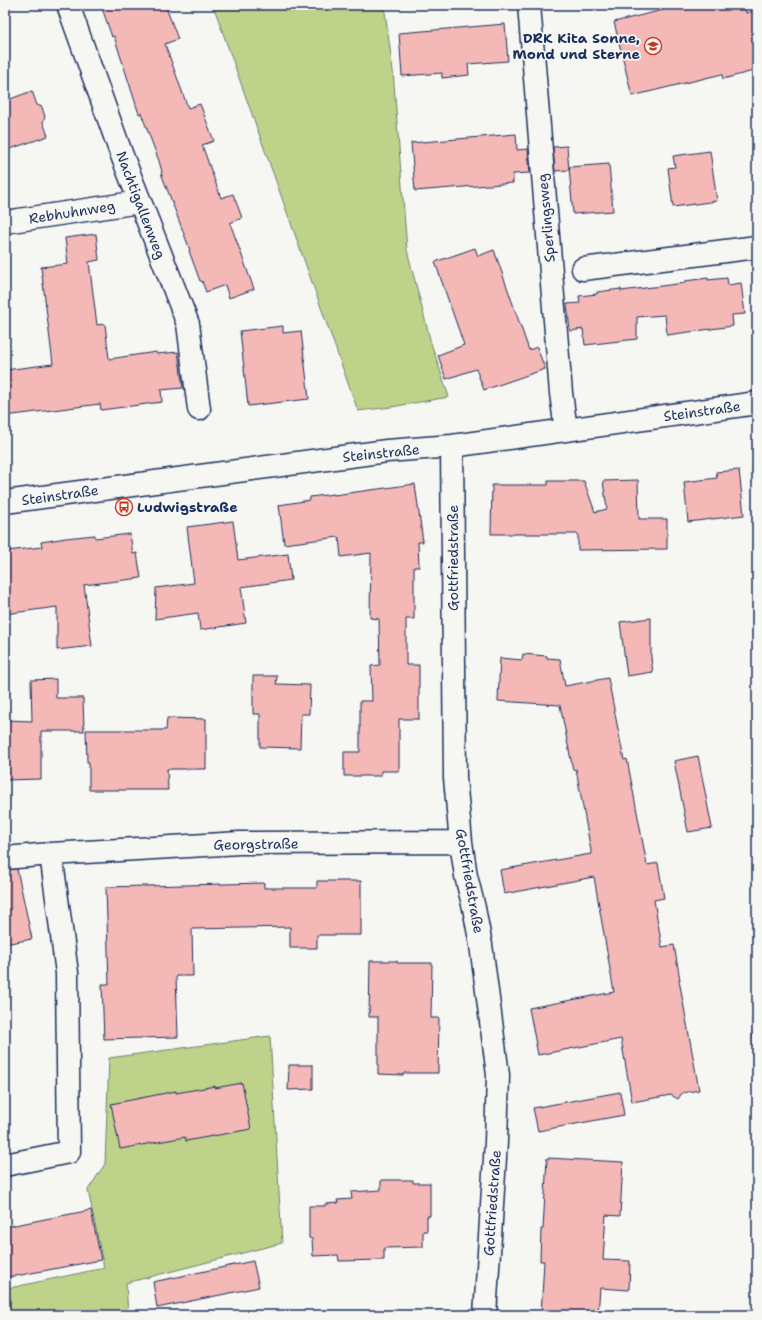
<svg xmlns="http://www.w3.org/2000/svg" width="762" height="1320" font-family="'Shantell Sans',sans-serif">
<rect width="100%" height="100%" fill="#f6f6f2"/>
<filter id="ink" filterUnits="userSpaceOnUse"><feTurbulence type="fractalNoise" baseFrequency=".025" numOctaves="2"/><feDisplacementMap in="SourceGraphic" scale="8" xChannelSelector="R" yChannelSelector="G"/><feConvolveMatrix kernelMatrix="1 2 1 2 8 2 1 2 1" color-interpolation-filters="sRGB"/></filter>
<g filter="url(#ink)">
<path fill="#bed389" stroke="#6c8174" d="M 213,5 L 382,5 L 385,12 L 393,71 L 407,250 L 431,343 L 449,397 L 391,407 L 358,411 Z
M 757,1018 L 757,1144 L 752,1019 Z
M 270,1036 L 282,1243 L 126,1283 L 128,1315 L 5,1315 L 5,1289 L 104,1268 L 88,1190 L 105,1164 L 109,1058 Z"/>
<path fill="#f4b8b6" stroke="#1b2f5e" d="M 101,5 L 165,5 L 178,39 L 165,44 L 188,108 L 200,104 L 214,141 L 202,145 L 221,198 L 233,194 L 238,207 L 242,218 L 230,223 L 254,289 L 229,298 L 225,285 L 206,292 L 202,281 L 200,281 L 189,251 L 190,250 L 161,173 L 162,172 L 159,161 L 141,113 L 139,114 L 114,36 L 112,37 Z
M 683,5 L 744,5 L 746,13 L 757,10 L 757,70 L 723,79 L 722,74 L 632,96 L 614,22 Z
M 505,24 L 508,61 L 468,64 L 469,75 L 442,78 L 442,73 L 402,76 L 399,33 Z
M 32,91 L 37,105 L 42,107 L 45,117 L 43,122 L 48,136 L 10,149 L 5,135 L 5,101 Z
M 516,134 L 517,150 L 528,149 L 530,173 L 513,174 L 513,183 L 415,191 L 411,143 Z
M 567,146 L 569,170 L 555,171 L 553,147 Z
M 710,151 L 717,201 L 673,207 L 668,168 L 675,167 L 673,156 Z
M 609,164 L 613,211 L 573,214 L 569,167 Z
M 96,234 L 99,260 L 89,262 L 97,325 L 105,324 L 109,359 L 156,352 L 157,354 L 178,352 L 183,388 L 161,390 L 162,402 L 101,410 L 100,404 L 5,416 L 5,370 L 53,364 L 41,267 L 68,264 L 65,238 Z
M 475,248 L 478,256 L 494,250 L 529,350 L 537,347 L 545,369 L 484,390 L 476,369 L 446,379 L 438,355 L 464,345 L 435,262 Z
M 708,278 L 708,280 L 727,278 L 728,285 L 741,283 L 745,314 L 732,315 L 733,326 L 667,335 L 665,315 L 637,317 L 637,339 L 585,345 L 583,329 L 570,331 L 567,304 L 580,303 L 579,296 L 597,294 L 597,292 L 621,289 L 621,291 L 685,283 L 685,281 Z
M 283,326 L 283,333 L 301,331 L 309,399 L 248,406 L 240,331 Z
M 739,470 L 744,515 L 688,522 L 684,482 L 717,478 L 716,472 Z
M 638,480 L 639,519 L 667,519 L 667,549 L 578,550 L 578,534 L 491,534 L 492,485 L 548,485 L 548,481 L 584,481 L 595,512 L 607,509 L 603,481 Z
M 415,484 L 423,542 L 418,542 L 419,567 L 414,567 L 414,619 L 406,619 L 406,665 L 419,665 L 419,719 L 399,719 L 399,771 L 381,771 L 381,776 L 344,776 L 344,752 L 360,752 L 360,701 L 372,701 L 371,666 L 380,665 L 379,619 L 370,618 L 371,553 L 341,557 L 339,537 L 284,544 L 279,505 L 310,500 L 310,497 L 334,494 L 334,495 Z
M 233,521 L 238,560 L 288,554 L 291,580 L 241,587 L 246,623 L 200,630 L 198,613 L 155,619 L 156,588 L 194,583 L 187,527 Z
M 130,534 L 133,554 L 137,553 L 141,578 L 84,585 L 92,646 L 57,650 L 57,607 L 5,614 L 5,553 L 7,553 L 7,551 L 42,547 L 41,542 L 66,538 L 95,535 L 95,538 Z
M 651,618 L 651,658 L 653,672 L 627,676 L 620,622 Z
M 523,654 L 547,656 L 547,658 L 560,659 L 565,686 L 608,678 L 624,760 L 627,759 L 647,865 L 658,863 L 664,898 L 654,900 L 662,947 L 674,945 L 680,980 L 679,980 L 699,1090 L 682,1093 L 678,1099 L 671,1095 L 632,1102 L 621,1039 L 538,1055 L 529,1008 L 614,992 L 594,877 L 504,894 L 500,870 L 591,854 L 591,851 L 576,769 L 573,770 L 560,705 L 498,701 L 500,658 L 522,660 Z
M 253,676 L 277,676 L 276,684 L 310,685 L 309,714 L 301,714 L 300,748 L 260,747 L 260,714 L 253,714 Z
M 56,679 L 56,698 L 83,698 L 84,731 L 41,731 L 41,779 L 5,780 L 5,720 L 32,721 L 31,680 Z
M 167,718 L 206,719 L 206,769 L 167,769 L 168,790 L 89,790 L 89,762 L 87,762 L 86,730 L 166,730 Z
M 698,756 L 712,828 L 688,832 L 674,761 Z
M 17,869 L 32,939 L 5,944 L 5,870 Z
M 317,881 L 361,881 L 361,935 L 317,935 L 317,948 L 290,948 L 290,927 L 192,929 L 193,976 L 176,976 L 178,1037 L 104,1039 L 102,984 L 109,984 L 106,887 L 264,883 L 264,888 L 317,888 Z
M 370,961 L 397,961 L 397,963 L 432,963 L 431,1018 L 439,1018 L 438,1073 L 404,1073 L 403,1075 L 378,1074 L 378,1017 L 369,1017 Z
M 289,1065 L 313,1065 L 313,1089 L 288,1090 Z
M 242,1083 L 251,1129 L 186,1141 L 185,1137 L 120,1149 L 111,1104 L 176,1091 L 176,1093 L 215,1086 L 215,1088 Z
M 620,1092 L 624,1115 L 538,1131 L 533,1108 Z
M 547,1158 L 623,1162 L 620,1216 L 606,1215 L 603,1260 L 630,1261 L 629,1290 L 600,1288 L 598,1315 L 541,1315 L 544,1261 L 540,1261 L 541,1229 L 543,1229 Z
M 381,1180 L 413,1180 L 413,1183 L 430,1183 L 430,1216 L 427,1216 L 427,1231 L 423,1231 L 423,1247 L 384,1248 L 384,1260 L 339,1261 L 338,1255 L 313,1256 L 312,1239 L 309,1238 L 309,1206 L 325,1206 L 325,1204 L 338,1203 L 337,1200 L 352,1199 L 351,1192 L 381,1190 Z
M 91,1210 L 101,1260 L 5,1278 L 5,1227 Z
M 253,1261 L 259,1287 L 157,1308 L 153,1282 Z"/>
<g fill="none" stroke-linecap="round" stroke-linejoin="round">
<g stroke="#1b2f5e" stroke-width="25">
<path id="minor" d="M 68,5 L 121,153 L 188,324 L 199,409
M 529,5 L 561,393 L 566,430
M 5,222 L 140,202
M 583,269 L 757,247
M 452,446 L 455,778 L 461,842 L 466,876 L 474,908 L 481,945 L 498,1075 L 496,1142 L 485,1315
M 5,502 L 387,451 L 452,446 L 757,403
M 5,858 L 51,854 L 240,843 L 461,842
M 5,1165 L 69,1152 L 67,973 L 51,854"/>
</g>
<use href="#minor" stroke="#f6f6f2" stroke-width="22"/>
</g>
</g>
<defs>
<g id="school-ring" transform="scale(0.9)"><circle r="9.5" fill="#f6f6f2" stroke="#c8321e" stroke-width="1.5"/><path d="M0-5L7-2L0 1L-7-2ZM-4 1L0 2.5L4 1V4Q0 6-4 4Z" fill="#c8321e"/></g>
<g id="bus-ring" transform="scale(0.9)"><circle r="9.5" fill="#f6f6f2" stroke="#c8321e" stroke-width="1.5"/><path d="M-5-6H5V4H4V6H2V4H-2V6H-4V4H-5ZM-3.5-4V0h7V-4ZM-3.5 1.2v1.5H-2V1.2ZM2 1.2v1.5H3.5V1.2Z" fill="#c8321e"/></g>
</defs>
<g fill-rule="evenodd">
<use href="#school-ring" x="653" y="46"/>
<use href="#bus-ring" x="124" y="507"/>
</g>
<g text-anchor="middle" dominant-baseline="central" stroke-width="3.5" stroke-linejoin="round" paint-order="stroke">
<g font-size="14" font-weight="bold" fill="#1b2f5e" stroke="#f6f6f2" text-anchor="end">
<text x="640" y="38">DRK Kita Sonne,<tspan x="640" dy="16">Mond und Sterne</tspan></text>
<text x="137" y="507" text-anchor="start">Ludwigstraße</text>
</g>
<g font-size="14" fill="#1b2f5e" stroke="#f6f6f2">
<text transform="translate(141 205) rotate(69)">Nachtigallenweg</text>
<text transform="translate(72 212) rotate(-9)">Rebhuhnweg</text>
<text transform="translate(546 218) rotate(-95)">Sperlingsweg</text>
<text transform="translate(702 411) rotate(-8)">Steinstraße</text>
<text transform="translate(381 453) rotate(-6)">Steinstraße</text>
<text transform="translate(60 495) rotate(-8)">Steinstraße</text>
<text transform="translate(453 558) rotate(-90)">Gottfriedstraße</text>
<text transform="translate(256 844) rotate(-1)">Georgstraße</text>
<text transform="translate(470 881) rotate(80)">Gottfriedstraße</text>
<text transform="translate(492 1203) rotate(-86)">Gottfriedstraße</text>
</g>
</g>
<rect width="762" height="1320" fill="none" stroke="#f6f6f2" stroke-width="20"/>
<rect x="10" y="10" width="742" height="1300" fill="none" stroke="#1b2f5e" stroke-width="1.5" filter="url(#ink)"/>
</svg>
